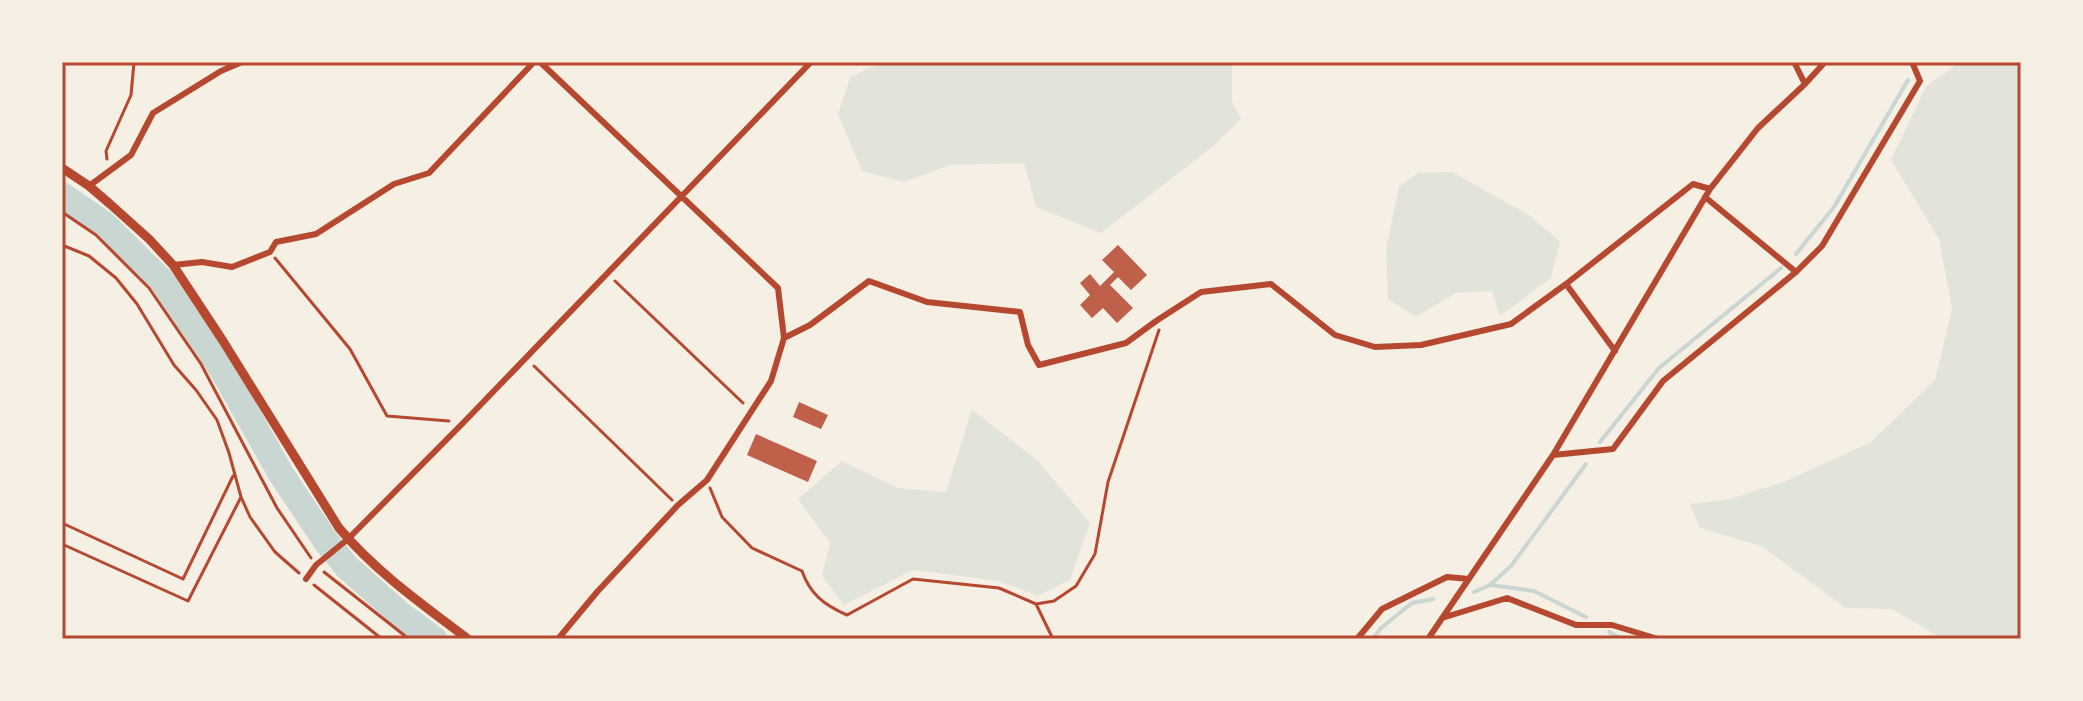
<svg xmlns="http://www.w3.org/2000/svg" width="2083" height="701" font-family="'Titillium Web',sans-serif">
<rect width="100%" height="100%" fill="#f6efe4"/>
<path fill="#e2e4dc" d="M 877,62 L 1232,62 L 1232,101 L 1241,119 L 1212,147 L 1101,233 L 1036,207 L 1024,163 L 950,165 L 904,182 L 862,171 L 838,114 L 850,78 L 877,64 Z
M 1959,62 L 2021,62 L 2021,639 L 1943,639 L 1892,609 L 1846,608 L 1761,546 L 1700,528 L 1690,504 L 1726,500 L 1784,482 L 1871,442 L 1935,380 L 1952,309 L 1939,239 L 1891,160 L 1926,87 Z
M 1452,172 L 1529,215 L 1560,241 L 1551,278 L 1500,316 L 1492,291 L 1456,293 L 1416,317 L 1388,299 L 1386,250 L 1399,186 L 1418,173 Z
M 972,409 L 1038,461 L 1090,523 L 1070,580 L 1038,596 L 999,581 L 913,570 L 844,605 L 822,576 L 830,543 L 798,499 L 842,461 L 898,488 L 946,492 Z"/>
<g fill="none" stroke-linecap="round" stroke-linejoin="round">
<path stroke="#c9d6d2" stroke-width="4" d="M 1796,254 L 1834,207 L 1908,80
M 1600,442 L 1659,368 L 1781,268
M 1491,585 L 1534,591 L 1586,617
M 1474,592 L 1490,585 L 1511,566 L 1586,464
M 1609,632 L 1622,639
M 1373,639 L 1381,628 L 1412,603 L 1433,599"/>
<path stroke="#c9d6d2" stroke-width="26" d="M 62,195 L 104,224 L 162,281 L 223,371 L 281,474 L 325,540 L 347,567 L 400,614 L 434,639"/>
</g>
<path fill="#bf614a" d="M 1118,245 L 1147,275 L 1131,290 L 1118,277 L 1110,285 L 1133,308 L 1117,323 L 1103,308 L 1092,318 L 1080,305 L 1090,295 L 1080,283 L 1090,274 L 1100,286 L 1114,272 L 1102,260 Z
M 799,402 L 828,415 L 821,429 L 793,417 Z
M 756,434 L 817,461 L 808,482 L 747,455 Z"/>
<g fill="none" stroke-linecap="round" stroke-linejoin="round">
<path stroke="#b5482f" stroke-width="3" d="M 107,159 L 106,151 L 131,95 L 134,62
M 62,212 L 96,235 L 149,288 L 201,364 L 277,508 L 311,558
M 62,245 L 89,256 L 116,278 L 137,304 L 174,365 L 196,390 L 217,420 L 229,453 L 241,497 L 250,517 L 275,552 L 299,573
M 275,258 L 350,349 L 387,416 L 449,421
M 615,281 L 743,403
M 534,366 L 672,500
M 710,488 L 722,517 L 752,548 L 802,571 C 810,594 824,605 847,615 L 913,579 L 999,588 L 1036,604 L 1052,637 L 1050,639
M 62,523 L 183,579 L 233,476
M 62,544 L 188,601 L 241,497
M 324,572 L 409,639
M 314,585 L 382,639
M 1036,604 L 1054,601 L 1076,586 L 1095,554 L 1108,482 L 1159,330"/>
<path stroke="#b5482f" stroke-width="6" d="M 540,62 L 778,288 L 784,338 L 771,381 L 707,480 L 678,505 L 597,592 L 558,639
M 1794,62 L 1805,84
M 89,186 L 131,155 L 153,113 L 221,71 L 242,62
M 1705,197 L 1796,272
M 173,265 L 202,262 L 232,267 L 270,252 L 276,242 L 316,234 L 394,184 L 429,173 L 534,62
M 1566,284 L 1615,351
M 784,338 L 810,325 L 869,281 L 927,302 L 1020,312 L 1028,345 L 1039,365 L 1126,343 L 1156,321 L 1201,292 L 1271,284 L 1335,335 L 1375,347 L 1421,345 L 1511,324 L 1566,284 L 1693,184 L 1710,189
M 1553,455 L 1613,449 L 1663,381 L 1796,272 L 1822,246 L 1920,81 L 1912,62
M 306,579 L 316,565 L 348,539 L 464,422 L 811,62
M 1442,618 L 1507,598 L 1576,625 L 1612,625 L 1658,639
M 1357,639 L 1382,609 L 1447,577 L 1469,579
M 1428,639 L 1553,455 L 1710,189 L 1758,128 L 1805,84 L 1825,62"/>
<path stroke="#b5482f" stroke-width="9" d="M 62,168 L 89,186 L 110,204 L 149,239 L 173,265 L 223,341 L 339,528 C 376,572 423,605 468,639"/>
</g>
<rect width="2083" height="701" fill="none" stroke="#f6efe4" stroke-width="128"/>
<rect x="64" y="64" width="1955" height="573" fill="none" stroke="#b5482f" stroke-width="3"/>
</svg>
